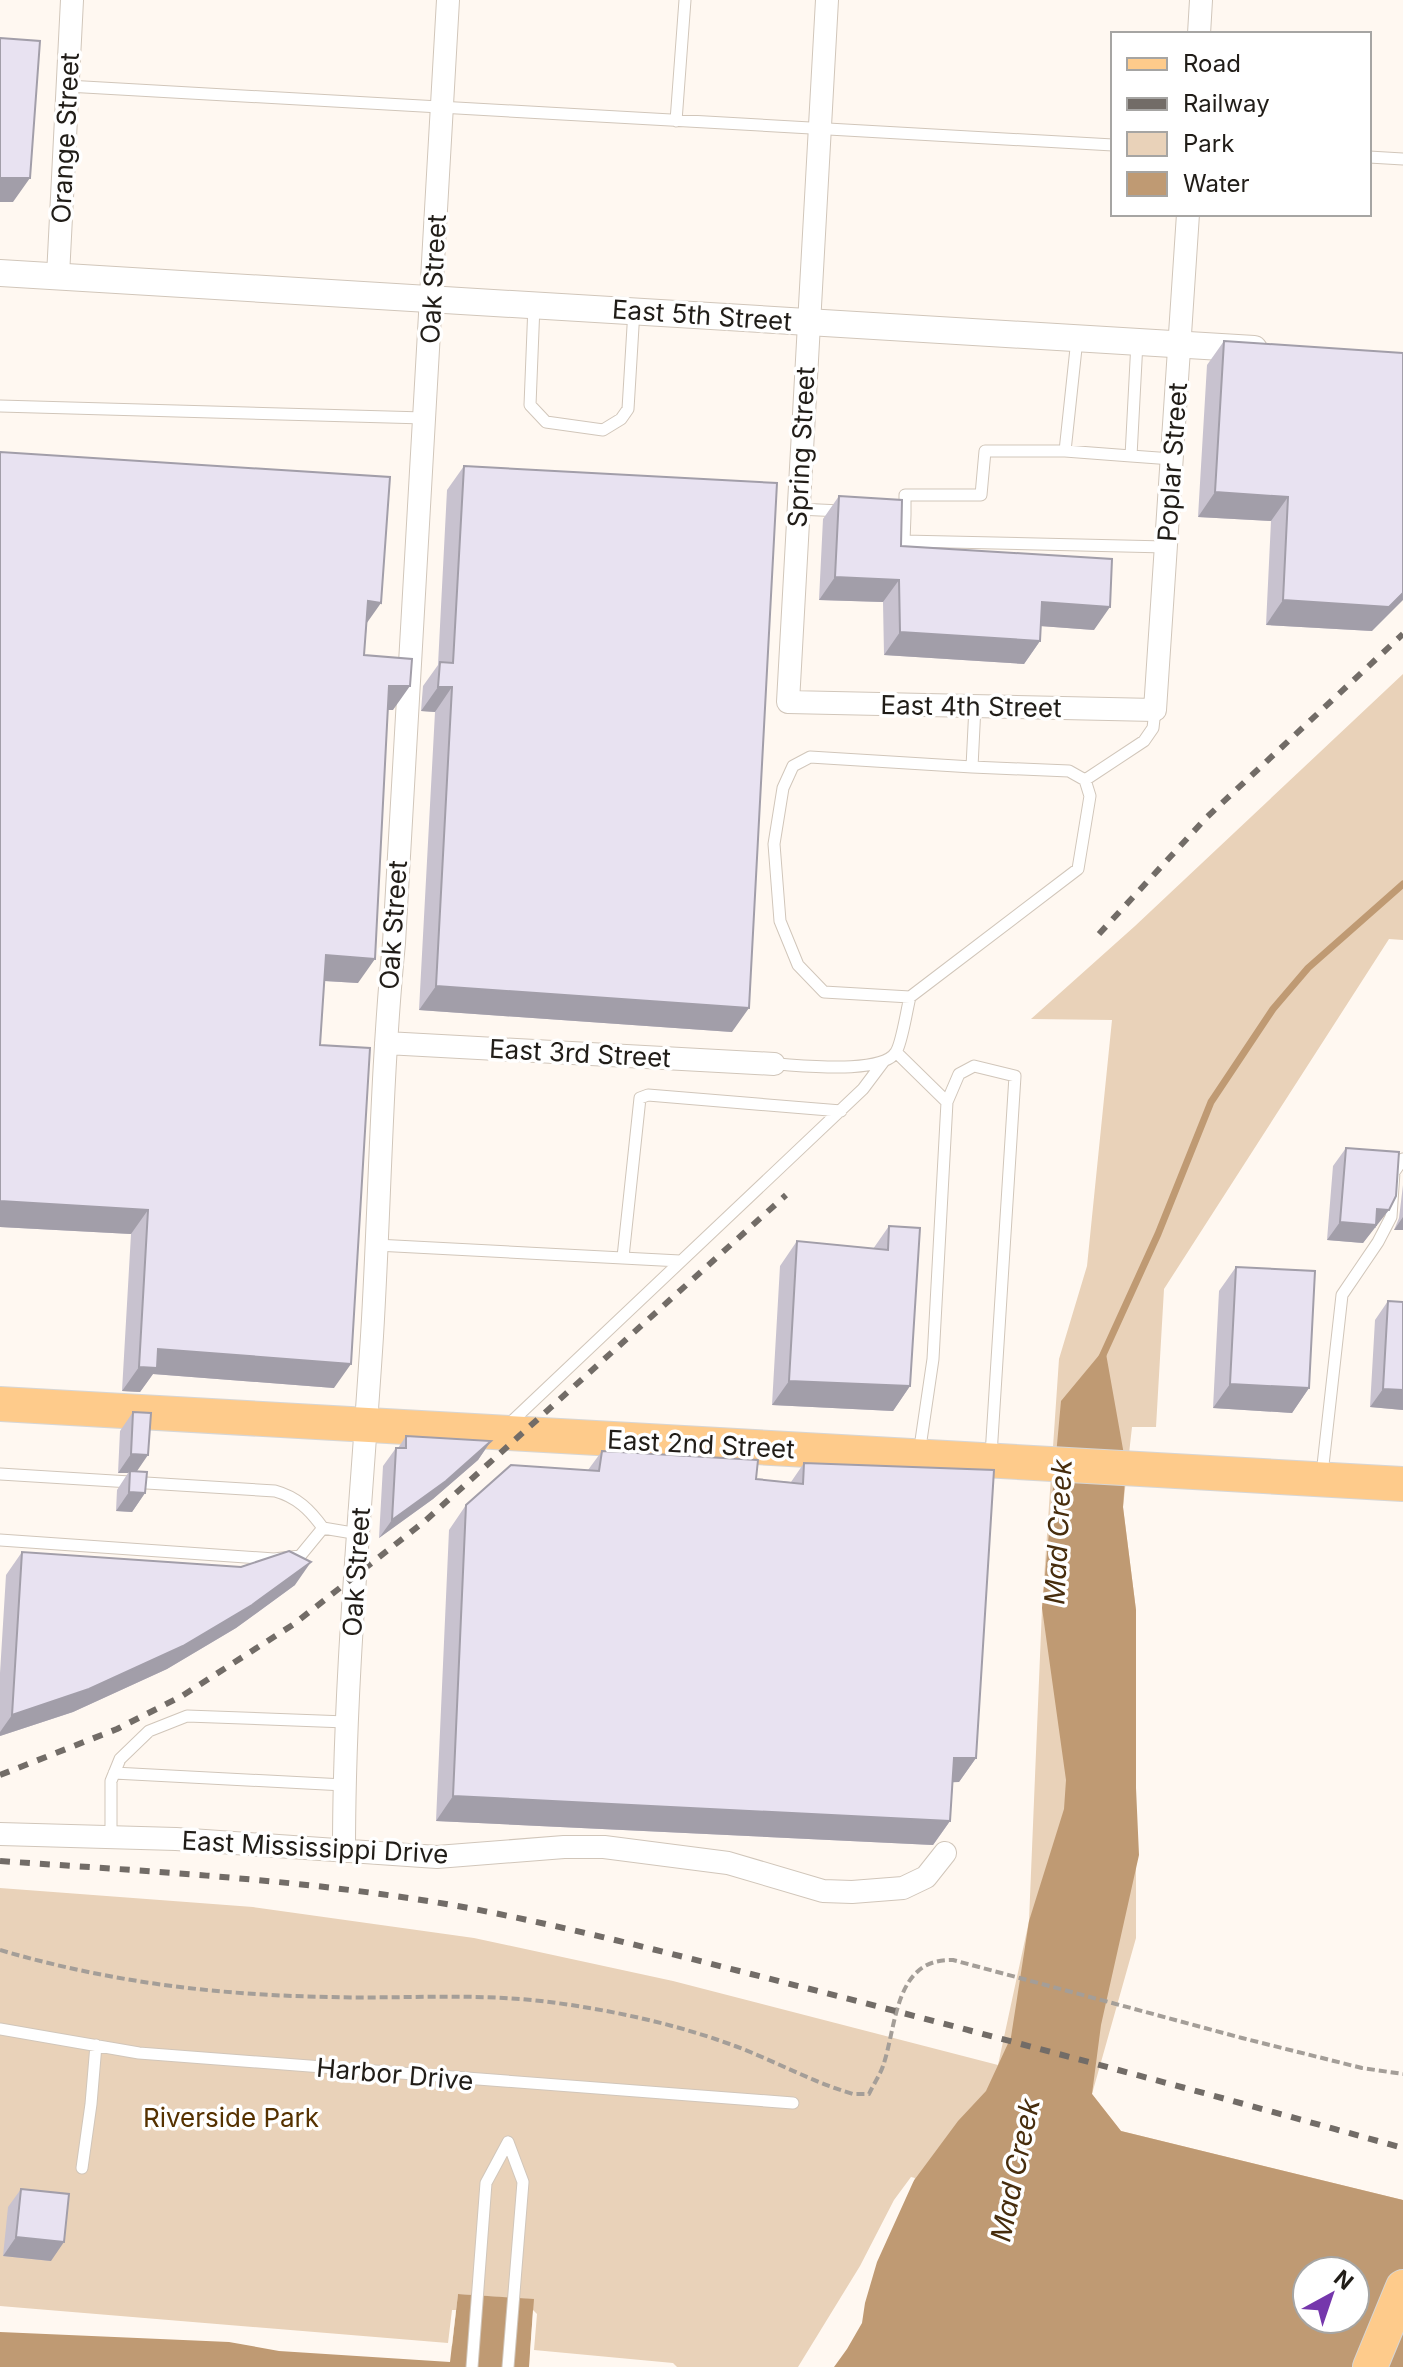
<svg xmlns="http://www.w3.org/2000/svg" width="1403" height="2367" font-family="Inter,sans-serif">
<rect width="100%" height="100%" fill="#fff8f1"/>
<path fill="#e9d2b9" d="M 1403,674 L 1403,940 L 1389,939 L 1164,1289 L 1156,1427 L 1132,1427 L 1123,1507 L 1136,1610 L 1136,1938 L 1092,2094 L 1121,2131 L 1403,2200 L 1355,2271 L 1307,2271 L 802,2367 L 673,2367 L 530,2353 L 528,2299 L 458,2294 L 452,2347 L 0,2310 L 0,1888 L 253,1907 L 474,1938 L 673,1981 L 998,2065 L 1029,1921 L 1042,1608 L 1059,1359 L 1087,1266 L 1112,1020 L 1031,1019 L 1135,926 Z"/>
<path fill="#bf9a73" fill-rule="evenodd" d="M 1105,1348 L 1126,1466 L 1123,1507 L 1136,1610 L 1136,1788 L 1139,1855 L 1101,2025 L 1092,2094 L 1121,2131 L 1403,2200 L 1403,2367 L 802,2367 L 898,2202 L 958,2121 L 986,2091 L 1011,2037 L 1029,1921 L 1064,1809 L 1066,1780 L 1042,1608 L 1061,1401 ZM 1307,2271 L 1355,2271 L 1355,2319 L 1307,2319 Z
M 458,2294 L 534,2299 L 530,2353 L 673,2367 L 0,2367 L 0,2310 L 452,2346 Z"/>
<path fill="#fff8f1" d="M 911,2177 L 915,2178 L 877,2262 L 865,2303 L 862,2323 L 847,2349 L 834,2367 L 798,2367 L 860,2266 L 894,2200 Z
M 0,2306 L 448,2343 L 452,2310 L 456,2310 L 450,2362 L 279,2351 L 229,2342 L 0,2332 Z
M 533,2310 L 537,2314 L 534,2350 L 673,2363 L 677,2367 L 529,2367 Z"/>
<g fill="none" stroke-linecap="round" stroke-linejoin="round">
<path stroke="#bf9a73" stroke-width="7" d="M 1102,1357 L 1158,1234 L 1211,1102 L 1273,1009 L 1308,968 L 1403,884"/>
<g stroke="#d1c6ba" stroke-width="13">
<path id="service" d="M 67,86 L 1113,145
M 676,121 L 685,0
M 1369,157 L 1403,159
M 534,305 L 530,405 L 546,422 L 603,430 L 621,419 L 628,409 L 634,310
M 1077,339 L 1065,451 L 1131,456 L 1137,342
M 0,406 L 424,418
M 1131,456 L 1172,459
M 798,509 L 841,511
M 890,514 L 905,515 L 904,541 L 1166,547
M 905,515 L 905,495 L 981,495 L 985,451 L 1065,451
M 972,767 L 810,757 L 793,766 L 783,788 L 774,844 L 780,921 L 798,965 L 824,992 L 910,997 L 1078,869 L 1090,796 L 1085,780 L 1069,771 L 972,767 L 975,706
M 1085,780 L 1144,741 L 1153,728 L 1155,710
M 896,1052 L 947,1102
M 774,1064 C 800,1065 882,1075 896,1052 C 902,1043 907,1008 910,997
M 376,1245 L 680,1261
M 623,1257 L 640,1098 L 648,1095 L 841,1111
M 508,1425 L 863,1089 L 884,1061
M 919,1454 L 933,1359 L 947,1102 L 959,1074 L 974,1066 L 1015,1076 L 991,1455
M 0,1474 L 275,1491 C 297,1497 310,1510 323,1528 L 300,1556 L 274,1559 L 0,1540
M 1322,1474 L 1342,1295 L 1378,1242 L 1391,1217 L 1394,1172 L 1403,1159
M 323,1528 L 359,1534
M 114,1773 L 344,1785
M 111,1837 L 111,1781 L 120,1759 L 149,1731 L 187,1716 L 346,1722
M 0,2029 L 139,2053 L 793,2103
M 508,2142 L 523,2182 L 508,2367
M 82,2168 L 91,2104 L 96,2045
M 472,2367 L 486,2183 L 508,2142"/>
</g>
<g stroke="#d1c6ba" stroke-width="24">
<path id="minor" d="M 827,0 L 788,702 L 1155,710 L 1188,214
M 1199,34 L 1201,0
M 58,276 L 72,0
M 386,1043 L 774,1064
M 0,1834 L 176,1839 L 437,1857 L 564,1847 L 604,1847 L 728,1863 L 823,1891 L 852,1892 L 903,1888 L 926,1877 L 945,1853
M 344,1851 C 344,1679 361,1508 372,1336 C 380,1205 381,1074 394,943 L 448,0"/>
</g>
<g stroke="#d1c6ba" stroke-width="28">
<path id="tertiary" d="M 0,273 L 1254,349"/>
</g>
<g stroke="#d7d6d5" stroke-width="36">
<path id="primary" d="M 0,1404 L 1403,1484
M 1370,2367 L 1403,2287"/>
</g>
<path stroke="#a49e98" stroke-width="4" stroke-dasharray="8 4" stroke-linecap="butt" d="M 0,1950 C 109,1982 215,1995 329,1997 C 400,1999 470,1993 541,2001 C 607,2009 673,2023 735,2046 C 775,2061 812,2082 853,2094 L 869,2094 C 873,2085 880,2075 883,2066 C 897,2026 894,1958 953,1960 L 1242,2038 L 1362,2068 L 1403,2074"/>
<use href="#service" stroke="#fff" stroke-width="11"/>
<use href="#minor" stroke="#fff" stroke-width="22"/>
<use href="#tertiary" stroke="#fff" stroke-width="26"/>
<use href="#primary" stroke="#fecb8b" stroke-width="34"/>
<path stroke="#726c67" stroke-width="6" stroke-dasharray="10 10" stroke-linecap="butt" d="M 1099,934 L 1207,817 L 1403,634
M 0,1775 L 117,1729 L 182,1696 L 294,1624 L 425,1521 L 786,1195
M 0,1861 C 158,1872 318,1880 474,1909 C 587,1931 699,1961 810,1989 C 1009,2040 1206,2093 1403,2148"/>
</g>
<path fill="#c8c2cf" d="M 1224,341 L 1372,631 L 1266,625 L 1271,521 L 1198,517 L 1207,365 Z
M 0,452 L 367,623 L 364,655 L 393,710 L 388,710 L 358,983 L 324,981 L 320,1045 L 334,1388 L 153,1374 L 140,1392 L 122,1391 L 131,1234 L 0,1227 Z
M 464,466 L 732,1032 L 419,1010 L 435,712 L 421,711 L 423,686 L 438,665 L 447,490 Z
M 839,496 L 901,546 L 1094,630 L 1041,626 L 1040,641 L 1024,664 L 884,655 L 883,602 L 819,600 L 823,519 Z
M 1346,1148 L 1376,1228 L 1374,1228 L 1363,1243 L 1327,1240 L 1333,1166 Z
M 1403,1185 L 1403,1230 L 1394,1230 L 1399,1218 Z
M 889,1226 L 910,1386 L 893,1411 L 772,1405 L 780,1266 L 797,1241 L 873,1249 Z
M 1236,1267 L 1309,1388 L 1292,1413 L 1213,1408 L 1219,1291 Z
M 1388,1301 L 1403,1302 L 1403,1410 L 1370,1407 L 1375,1320 Z
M 133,1412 L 136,1472 L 145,1493 L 132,1512 L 116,1511 L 117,1490 L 128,1473 L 118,1473 L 120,1431 Z
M 406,1436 L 491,1441 L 478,1460 L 433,1499 L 379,1538 L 383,1466 L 396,1448 L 398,1448 Z
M 602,1451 L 756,1479 L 791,1482 L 804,1463 L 976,1758 L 959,1782 L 953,1782 L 950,1821 L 933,1845 L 436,1821 L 449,1530 L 466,1505 L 588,1470 Z
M 22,1552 L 295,1585 L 236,1628 L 167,1669 L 73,1712 L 0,1736 L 0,1673 L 6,1575 Z
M 21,2189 L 51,2261 L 3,2256 L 8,2207 Z"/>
<path fill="#a29ea9" d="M 0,178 L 30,178 L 13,202 L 0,202 Z
M 1215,492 L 1288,497 L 1271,521 L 1198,517 Z
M 835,577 L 899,580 L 883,602 L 819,600 Z
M 1403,593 L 1403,600 L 1372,631 L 1266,625 L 1283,600 Z
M 368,601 L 381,603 L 364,627 Z
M 1042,602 L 1110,607 L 1094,630 L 1026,625 Z
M 900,632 L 1040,641 L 1024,664 L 884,655 Z
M 389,686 L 410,686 L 393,710 L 372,710 Z
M 438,687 L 452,687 L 435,712 L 421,711 Z
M 326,955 L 375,959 L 358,983 L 309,980 Z
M 436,986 L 749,1008 L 732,1032 L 419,1010 Z
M 0,1201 L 148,1210 L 131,1234 L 0,1227 Z
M 1377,1209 L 1389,1210 L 1363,1243 L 1327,1240 L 1340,1222 Z
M 1403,1217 L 1403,1230 L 1394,1230 Z
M 158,1349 L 351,1364 L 334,1388 L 153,1374 L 140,1392 L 122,1391 L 139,1367 Z
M 789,1381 L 910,1386 L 893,1411 L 772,1405 Z
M 1230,1384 L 1309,1388 L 1292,1413 L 1213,1408 Z
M 1383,1389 L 1403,1390 L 1403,1410 L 1370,1407 Z
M 491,1441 L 478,1460 L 433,1499 L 379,1538 L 392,1520 Z
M 131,1454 L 148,1455 L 135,1474 L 130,1471 L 128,1473 L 118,1473 Z
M 129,1492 L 145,1493 L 132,1512 L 116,1511 Z
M 311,1562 L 295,1585 L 236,1628 L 167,1669 L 73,1712 L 0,1736 L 0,1732 L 12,1715 Z
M 954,1758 L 976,1758 L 959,1782 L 937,1783 Z
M 453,1796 L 950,1821 L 933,1845 L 436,1821 Z
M 16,2237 L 64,2242 L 51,2261 L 3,2256 Z"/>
<path fill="#e8e2f1" stroke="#a29ea9" stroke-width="2" d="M 0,38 L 40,41 L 30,178 L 0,178 Z
M 1224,341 L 1403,353 L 1403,593 L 1389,607 L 1283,600 L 1288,497 L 1215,492 Z
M 0,452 L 390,477 L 381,603 L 368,601 L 364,655 L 412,659 L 410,686 L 389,686 L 375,959 L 326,955 L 320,1045 L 370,1048 L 351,1364 L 158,1349 L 157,1368 L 139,1367 L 148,1210 L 0,1201 Z
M 464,466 L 777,483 L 749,1008 L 436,986 L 452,687 L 438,687 L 440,662 L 453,663 Z
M 839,496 L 902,500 L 901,546 L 1112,559 L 1110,607 L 1042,602 L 1040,641 L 900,632 L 899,580 L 835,577 Z
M 1346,1148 L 1399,1152 L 1396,1196 L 1389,1210 L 1377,1209 L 1376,1225 L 1340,1222 Z
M 889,1226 L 920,1228 L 910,1386 L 789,1381 L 797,1241 L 888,1250 Z
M 1236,1267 L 1315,1271 L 1309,1388 L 1230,1384 Z
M 1388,1301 L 1403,1302 L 1403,1390 L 1383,1389 Z
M 133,1412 L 151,1413 L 148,1455 L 131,1454 Z
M 406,1436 L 491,1441 L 446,1481 L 392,1520 L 396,1448 L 406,1448 Z
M 602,1451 L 758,1460 L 756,1479 L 803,1484 L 804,1463 L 994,1470 L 976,1758 L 954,1758 L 950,1821 L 453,1796 L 466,1505 L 511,1465 L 599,1471 Z
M 130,1471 L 147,1472 L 145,1493 L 129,1492 Z
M 289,1551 L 311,1562 L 252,1605 L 183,1646 L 89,1689 L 12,1715 L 22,1552 L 241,1567 Z
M 21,2189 L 69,2194 L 64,2242 L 16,2237 Z"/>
<g text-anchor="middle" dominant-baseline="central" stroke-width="7" stroke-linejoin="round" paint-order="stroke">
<g font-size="26" fill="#211d18" stroke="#fff">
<text transform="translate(65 138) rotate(-87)">Orange Street</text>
<text transform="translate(433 279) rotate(-87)">Oak Street</text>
<text transform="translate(702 315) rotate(4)">East 5th Street</text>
<text transform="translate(801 447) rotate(-87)">Spring Street</text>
<text transform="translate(1172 462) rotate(-86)">Poplar Street</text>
<text transform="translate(971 706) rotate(1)">East 4th Street</text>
<text transform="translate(393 925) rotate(-86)">Oak Street</text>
<text transform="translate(580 1053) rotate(3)">East 3rd Street</text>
<text transform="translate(701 1444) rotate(3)">East 2nd Street</text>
<text transform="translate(356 1572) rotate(-86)">Oak Street</text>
<text transform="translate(315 1847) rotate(3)">East Mississippi Drive</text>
<text transform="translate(395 2074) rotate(5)">Harbor Drive</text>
</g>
<g font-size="26" fill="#553100" stroke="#fff">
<text x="231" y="2117">Riverside Park</text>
</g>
<g font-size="28" font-style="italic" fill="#472d0d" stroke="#fff">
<text transform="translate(1058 1532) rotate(-87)">Mad Creek</text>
<text transform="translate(1015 2170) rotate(-78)">Mad Creek</text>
</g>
</g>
<rect x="1111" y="32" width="260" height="184" fill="#ffffff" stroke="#a6a5a3" stroke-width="2"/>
<rect x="1127" y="58" width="40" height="12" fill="#fecb8b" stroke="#a6a5a3" stroke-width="2"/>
<text x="1183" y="72" font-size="24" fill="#211d18">Road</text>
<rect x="1127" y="98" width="40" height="12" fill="#726c67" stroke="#a6a5a3" stroke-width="2"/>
<text x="1183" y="112" font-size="24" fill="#211d18">Railway</text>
<rect x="1127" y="132" width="40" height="24" fill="#e9d2b9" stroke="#a6a5a3" stroke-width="2"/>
<text x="1183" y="152" font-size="24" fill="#211d18">Park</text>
<rect x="1127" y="172" width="40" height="24" fill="#bf9a73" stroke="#a6a5a3" stroke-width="2"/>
<text x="1183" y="192" font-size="24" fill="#211d18">Water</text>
<g transform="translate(1331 2295) rotate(40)"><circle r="38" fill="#ffffff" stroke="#a6a5a3" stroke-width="2"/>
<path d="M0-6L14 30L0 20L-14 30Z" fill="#7537ac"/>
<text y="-12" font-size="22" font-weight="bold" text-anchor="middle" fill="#211d18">N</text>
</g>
</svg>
